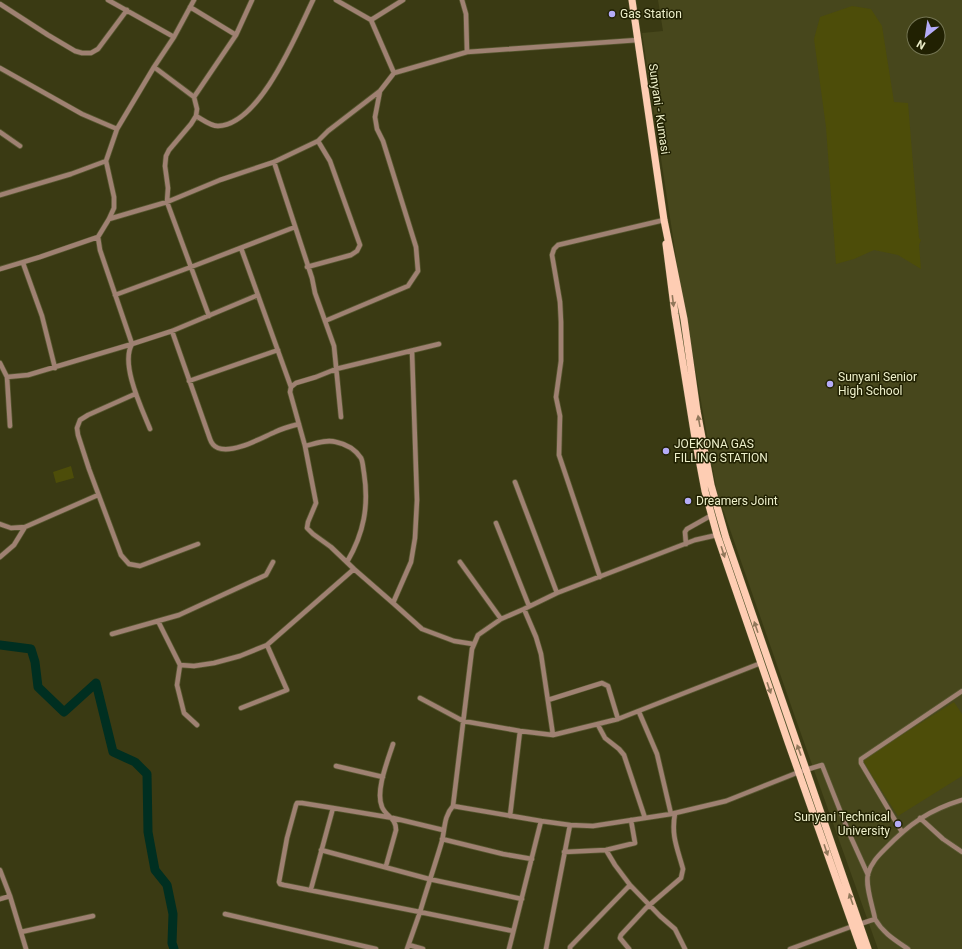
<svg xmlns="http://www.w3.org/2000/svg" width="962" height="949" font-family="Roboto,sans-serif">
<rect width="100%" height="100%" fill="#3a3a13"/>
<path fill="#47471c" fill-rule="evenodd" d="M 658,0 L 962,0 L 962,949 L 878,949 L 795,717 L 717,492 L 679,277 L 642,33 L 663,31 ZM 914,24 L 938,24 L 938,48 L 914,48 Z"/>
<path fill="#4d4d09" d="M 852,6 L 871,9 L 882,26 L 894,102 L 908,103 L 919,238 L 921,240 L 919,245 L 921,269 L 898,255 L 874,250 L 854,259 L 836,264 L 826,127 L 814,39 L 820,17 Z
M 71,466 L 74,478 L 56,483 L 53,472 Z
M 954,702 L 962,714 L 962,776 L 898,816 L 862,760 Z"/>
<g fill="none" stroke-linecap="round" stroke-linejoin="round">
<path stroke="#002f21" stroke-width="9" d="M 0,645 L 31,649 L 35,662 L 38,687 L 64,712 L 96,683 L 113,752 L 135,762 L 147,774 L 148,832 L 155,870 L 167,885 L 173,914 L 172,943 L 174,949"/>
<g stroke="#575730" stroke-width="6">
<path id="minor" d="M 108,0 L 174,37
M 336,0 L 371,20 L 394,73
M 462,0 L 466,14 L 467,52 L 638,40
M 0,4 L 48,35 L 75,51 L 82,53 L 91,53 L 98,49 L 127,10
M 190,7 L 236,35
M 371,20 L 403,0
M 154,67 L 194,97 L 197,109 L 196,116 L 191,124 L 169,150 L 166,156 L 165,166 L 168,188 L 167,202 L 209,316
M 0,68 L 82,114 L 117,129
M 194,97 L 236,35 L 252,0
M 196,116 C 202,119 210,126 218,126 C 260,125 297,33 313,0
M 0,132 L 20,146
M 274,162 L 312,278 L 315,293 L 334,346 L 341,417
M 0,195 L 71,174 L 106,161
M 109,219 L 167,202 L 220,180 L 274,162 L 318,141 L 328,131 L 380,91 L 394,73 L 467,52
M 241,248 L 291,387
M 23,263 L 42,316 L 55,368
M 307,267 L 351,255 L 357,251 L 360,245 L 330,161 L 318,141
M 0,269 L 40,257 L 98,237
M 115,295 L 191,267 L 295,227
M 325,321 L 408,286 L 418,271 L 416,247 L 383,141 L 377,129 L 375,117 L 380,91
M 172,331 L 210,439 C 211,442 213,446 218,448 C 233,454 261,438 275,432 C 283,428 291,426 299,424
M 132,344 L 100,250 L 98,237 L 109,219 L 114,208 L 114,197 L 106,161 L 117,129 L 154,67 L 174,37 L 194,0
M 132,344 C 120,364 142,409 150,429
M 439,344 L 336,369 L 316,377 L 296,383 L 291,387 L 290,392 L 305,446 L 316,503 L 308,522 L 307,528 L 313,534 L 331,547 L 354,569 L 393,603 L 422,629 L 454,641 L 473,644
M 0,363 L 7,377 L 10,426
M 7,377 L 28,375 L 132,344 L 172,331 L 258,295
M 189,381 L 278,350
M 135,394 L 88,415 L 80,420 L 77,428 L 78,435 L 89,469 L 121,555 L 129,564 L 140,566 L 198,544
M 305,446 C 314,444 326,439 336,442 C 346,444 355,449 361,458 C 363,462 363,468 364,473 C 369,506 364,533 347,562
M 515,482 L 557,593
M 496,523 L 529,606
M 0,524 L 11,528 L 25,527 L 98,495
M 686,544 L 685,532 L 687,529 L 712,515
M 0,557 L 14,545 L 25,527
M 460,562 L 501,619
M 600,577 L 559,455 L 560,416 L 556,397 L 561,361 L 561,322 L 560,302 L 552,255 L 554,249 L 558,245 L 664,220
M 393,603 L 411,562 L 415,538 L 417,500 L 412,351
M 524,609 L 536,637 L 541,654 L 553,735
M 158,621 L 180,665 L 177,685 L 184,713 L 197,725
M 112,634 L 179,615 L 266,575 L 273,562
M 180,665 L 194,666 L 214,663 L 240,656 L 267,645 L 354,569
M 420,698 L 463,721 L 520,731 L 553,735 L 618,719 L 761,663
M 548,700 L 602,683 L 608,686 L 618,719
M 241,708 L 287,690 L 267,645
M 639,712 L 657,754 L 671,814
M 598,725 L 605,738 L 619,749 L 624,755 L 645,818
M 336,766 L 383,777
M 453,806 C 444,816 445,828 442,841 C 435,865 427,888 420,912 L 513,931
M 333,808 L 302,803 L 297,803 L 296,805 L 287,838 L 279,882 L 280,884 L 284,885 L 420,912 L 407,949
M 510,816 L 520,731
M 920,818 L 943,839 L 962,852
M 541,821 L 570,825 L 593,826 L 671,814 L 726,801 L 799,772 L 822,765 L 849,833 L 868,875
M 902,832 L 861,763 L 861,759 L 962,691
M 442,839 L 503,854 L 532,859
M 321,850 L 429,879 L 522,899
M 564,852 L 606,850 L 635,843 L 631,820
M 386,866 L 396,830 C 396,817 386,817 382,807 C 375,791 388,760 393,744
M 0,870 L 10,896
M 630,885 L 660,916 L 675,929 L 685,949
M 311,889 L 333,808 L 393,818 L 443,830
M 0,899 L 10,896 L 26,949
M 225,914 L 376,949
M 875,919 C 883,933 895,940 908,949
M 860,924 L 875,919 C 873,907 865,886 868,874 C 871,863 878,856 885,849 C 909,824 929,810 962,800
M 21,932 L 93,916
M 409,945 L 423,949
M 509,949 L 541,821 L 453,806 L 472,649 L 478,635 L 501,619 L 524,609 L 557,593 L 695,540 L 717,535
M 546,949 L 570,825
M 570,949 L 570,947 L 630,885 L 615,865 L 606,850
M 629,949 L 620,938 L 621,935 L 646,908 L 681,878 L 683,869 C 677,847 671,836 675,813
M 790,949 L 853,926"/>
</g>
<g stroke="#575730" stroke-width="8">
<path id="primary" d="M 632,0 L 664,220 L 684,319 L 697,411 L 711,485 L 726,538 L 868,949
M 666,244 L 675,314 L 695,438 L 705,491 L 717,535 L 788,742 L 861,949"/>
</g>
<use href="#minor" stroke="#9f8172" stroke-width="4.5"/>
<use href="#primary" stroke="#fecdb3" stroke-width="7"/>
</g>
<defs><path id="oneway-solid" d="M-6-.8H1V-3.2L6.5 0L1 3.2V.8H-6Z"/></defs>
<g fill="#90775a">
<use href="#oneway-solid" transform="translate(673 301) rotate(83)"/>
<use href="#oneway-solid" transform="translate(699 421) rotate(-100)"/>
<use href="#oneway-solid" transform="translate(723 552) rotate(72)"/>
<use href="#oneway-solid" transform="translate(756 627) rotate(-109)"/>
<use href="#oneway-solid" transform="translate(769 688) rotate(71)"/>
<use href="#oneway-solid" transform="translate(799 750) rotate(-110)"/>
<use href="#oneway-solid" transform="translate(826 850) rotate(71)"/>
<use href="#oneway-solid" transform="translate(851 899) rotate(-109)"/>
</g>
<g fill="#b5acf8" stroke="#212102" stroke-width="1.5">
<circle cx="612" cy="14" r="4"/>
<circle cx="830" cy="384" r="4"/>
<circle cx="666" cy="451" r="4"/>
<circle cx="688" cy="501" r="4"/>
<circle cx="898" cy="824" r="4"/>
</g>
<g text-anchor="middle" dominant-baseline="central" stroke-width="3" stroke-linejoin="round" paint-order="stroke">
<g font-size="12" fill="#eef0cb" stroke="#212102" text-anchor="start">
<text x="620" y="14">Gas Station</text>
<text x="838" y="377">Sunyani Senior<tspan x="838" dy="14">High School</tspan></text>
<text x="674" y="444">JOEKONA GAS<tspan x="674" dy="14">FILLING STATION</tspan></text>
<text x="696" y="501">Dreamers Joint</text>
<text x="890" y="817" text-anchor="end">Sunyani Technical<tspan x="890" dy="14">University</tspan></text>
</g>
<g font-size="12" fill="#eef0cb" stroke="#212102">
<text transform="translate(659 109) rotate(82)">Sunyani - Kumasi</text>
</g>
</g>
<g transform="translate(926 36) rotate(210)"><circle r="19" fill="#212102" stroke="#737452"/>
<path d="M0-3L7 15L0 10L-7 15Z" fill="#b5acf8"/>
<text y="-6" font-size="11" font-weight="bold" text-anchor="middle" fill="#eef0cb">N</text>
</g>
</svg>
